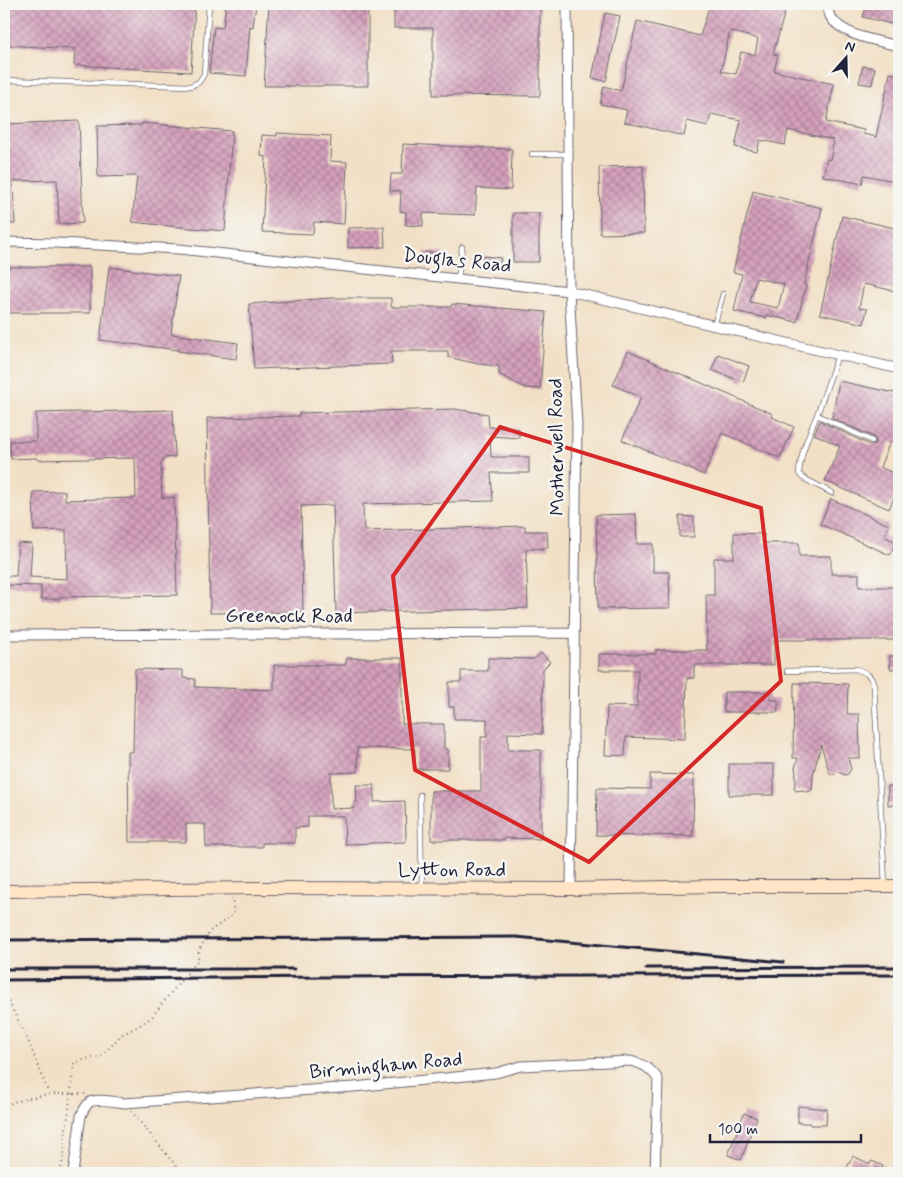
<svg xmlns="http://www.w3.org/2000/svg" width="903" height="1177" font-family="Mynerve,sans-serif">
<defs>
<pattern id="building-cross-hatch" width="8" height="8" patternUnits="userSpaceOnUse" patternTransform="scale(1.25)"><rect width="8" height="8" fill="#d5a0bc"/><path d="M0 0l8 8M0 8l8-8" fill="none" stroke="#ac829a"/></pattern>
</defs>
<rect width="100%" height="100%" fill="#f6f6f2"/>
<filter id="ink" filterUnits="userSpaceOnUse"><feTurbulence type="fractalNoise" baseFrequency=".02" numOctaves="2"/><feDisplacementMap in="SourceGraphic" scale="10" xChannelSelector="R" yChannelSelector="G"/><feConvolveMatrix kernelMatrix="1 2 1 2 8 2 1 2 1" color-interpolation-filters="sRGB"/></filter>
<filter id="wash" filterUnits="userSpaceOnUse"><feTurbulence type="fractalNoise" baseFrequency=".0096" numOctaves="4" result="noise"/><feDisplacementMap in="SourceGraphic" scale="20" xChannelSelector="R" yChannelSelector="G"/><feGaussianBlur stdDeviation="1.12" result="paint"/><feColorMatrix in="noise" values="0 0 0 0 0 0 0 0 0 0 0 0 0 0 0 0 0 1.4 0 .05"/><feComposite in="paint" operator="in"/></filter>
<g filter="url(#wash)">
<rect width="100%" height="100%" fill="#f2e0c6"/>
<g id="blocks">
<path fill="url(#building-cross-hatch)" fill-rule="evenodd" d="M 4,4 L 195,4 L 191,72 L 74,65 L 75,49 L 4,45 Z
M 226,4 L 256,4 L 253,27 L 250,26 L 246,76 L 209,73 L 214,27 L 223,28 Z
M 269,4 L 368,4 L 368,86 L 264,86 Z
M 394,4 L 540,4 L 540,96 L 433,95 L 433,28 L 394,28 Z
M 710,4 L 787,4 L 773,54 L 778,55 L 774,71 L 834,84 L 826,122 L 864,130 L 863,134 L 876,137 L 890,73 L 899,75 L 899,182 L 864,175 L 862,184 L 823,176 L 827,159 L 830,160 L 834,140 L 788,130 L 785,145 L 760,140 L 757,152 L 735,147 L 741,120 L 711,114 L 708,126 L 687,121 L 684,136 L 624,122 L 627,110 L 600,104 L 604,86 L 621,91 L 637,21 L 700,36 ZM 730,31 L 758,39 L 755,55 L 741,52 L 736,74 L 721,71 Z
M 867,4 L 893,4 L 899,5 L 899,26 L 863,17 Z
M 605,13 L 620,16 L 606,81 L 592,78 Z
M 863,66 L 875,68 L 872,85 L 859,83 Z
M 79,121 L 83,223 L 59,224 L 57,180 L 13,181 L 15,224 L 4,224 L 4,124 Z
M 142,123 L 232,131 L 225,231 L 180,227 L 132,222 L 137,176 L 98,177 L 97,126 L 142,125 Z
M 277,133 L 331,136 L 330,161 L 347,162 L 344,224 L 314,222 L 313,234 L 262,232 L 266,157 L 261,156 L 262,135 L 277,136 Z
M 403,144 L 512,149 L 511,190 L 477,188 L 475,215 L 423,213 L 423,226 L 406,225 L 406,212 L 400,211 L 401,191 L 390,191 L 391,174 L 402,174 Z
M 643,166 L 644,233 L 600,234 L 599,167 Z
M 753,191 L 822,208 L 804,284 L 806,285 L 797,322 L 766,315 L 766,318 L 734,311 L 742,274 L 733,272 ZM 756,278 L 784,284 L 778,308 L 750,302 Z
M 513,213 L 539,213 L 539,262 L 513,262 Z
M 842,216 L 899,229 L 899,292 L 864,284 L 859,308 L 867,309 L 864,324 L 820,314 Z
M 384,227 L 385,247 L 348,248 L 348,228 Z
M 425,252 L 443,253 L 442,264 L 425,263 Z
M 483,256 L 501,258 L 499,269 L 482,268 Z
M 8,267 L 90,267 L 90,313 L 8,313 Z
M 109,267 L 179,276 L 171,334 L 238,343 L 236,359 L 178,351 L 178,350 L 100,340 Z
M 331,298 L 391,298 L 391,307 L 451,307 L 452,304 L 546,312 L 540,389 L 525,388 L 499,374 L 499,366 L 478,364 L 448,357 L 448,351 L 391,351 L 392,364 L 254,369 L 249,304 Z
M 628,351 L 773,414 L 772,417 L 794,427 L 780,458 L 722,433 L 704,475 L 622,440 L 641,397 L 613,385 Z
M 718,354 L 749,366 L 743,382 L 712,370 Z
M 839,381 L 899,394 L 899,444 L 890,442 L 880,467 L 899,476 L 899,486 L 889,509 L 825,481 L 840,446 L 814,434 L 820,421 L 870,445 L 874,445 L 876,441 L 874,437 L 832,418 Z
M 454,409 L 488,414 L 489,427 L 519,429 L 519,438 L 490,436 L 491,457 L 529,457 L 529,473 L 491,473 L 493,501 L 363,504 L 364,531 L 525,526 L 525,531 L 547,531 L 548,548 L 526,549 L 528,608 L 336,613 L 333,505 L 301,506 L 303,612 L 210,613 L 207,418 L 299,416 L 299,413 Z
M 173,410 L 175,457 L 164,458 L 161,463 L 162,498 L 174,497 L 177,595 L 60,597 L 60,599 L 41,599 L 41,586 L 5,585 L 5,576 L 16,576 L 18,543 L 32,544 L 30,577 L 67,579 L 66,530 L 34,531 L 33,492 L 65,491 L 65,500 L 136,498 L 135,458 L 37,460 L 37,458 L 11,459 L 10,441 L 36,441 L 36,413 Z
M 831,499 L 889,525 L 884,536 L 896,542 L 890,555 L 820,524 Z
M 636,514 L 637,544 L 653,544 L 653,572 L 669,572 L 670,608 L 598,609 L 596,515 Z
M 680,516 L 694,517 L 694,537 L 680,537 Z
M 734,533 L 764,534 L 763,543 L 799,543 L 799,556 L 831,556 L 831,574 L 859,574 L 859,587 L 899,587 L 899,640 L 774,640 L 774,665 L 694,665 L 694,678 L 687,678 L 685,739 L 626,737 L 625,756 L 605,755 L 607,706 L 637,707 L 638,670 L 599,670 L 599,654 L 656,654 L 656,650 L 707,650 L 706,595 L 714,595 L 714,558 L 734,558 Z
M 541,653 L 550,662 L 543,669 L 542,734 L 508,733 L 508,750 L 541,750 L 541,839 L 504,838 L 504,840 L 431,840 L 431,791 L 481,791 L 481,737 L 487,737 L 487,719 L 454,719 L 454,707 L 449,707 L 449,682 L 461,682 L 461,671 L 488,671 L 488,658 L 534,659 Z
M 890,656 L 899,656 L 899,669 L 890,669 Z
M 347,658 L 402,658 L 402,724 L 444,724 L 444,749 L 448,749 L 448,769 L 415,769 L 415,749 L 357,748 L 358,772 L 331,773 L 331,809 L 354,808 L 354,802 L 357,802 L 356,785 L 374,785 L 374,802 L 405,801 L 406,842 L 345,844 L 344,816 L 308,816 L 308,827 L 295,828 L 295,843 L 262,843 L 262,847 L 206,847 L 205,824 L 186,824 L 186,842 L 129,842 L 128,752 L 133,752 L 135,669 L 183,670 L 183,678 L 195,679 L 195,687 L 274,690 L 274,665 L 345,665 Z
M 794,683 L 848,684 L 847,714 L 859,714 L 860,758 L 848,758 L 851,769 L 848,774 L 845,775 L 838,772 L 836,774 L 831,774 L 829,772 L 821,745 L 813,775 L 812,790 L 808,792 L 803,790 L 796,791 L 794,787 L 796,782 L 795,778 L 796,773 L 795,768 L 798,758 L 793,758 Z
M 724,692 L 770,692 L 770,700 L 778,700 L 778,712 L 724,712 Z
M 729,764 L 774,764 L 774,795 L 729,795 Z
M 650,774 L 694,775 L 693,836 L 643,835 L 643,836 L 596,835 L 597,788 L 650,789 Z
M 888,786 L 899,786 L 899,805 L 888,805 Z
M 798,1106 L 827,1109 L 826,1125 L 810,1125 L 810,1123 L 798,1123 Z
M 744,1113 L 757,1118 L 741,1160 L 728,1155 Z
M 853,1156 L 870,1164 L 872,1161 L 883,1166 L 881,1170 L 888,1173 L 844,1173 Z"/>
</g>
</g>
<g filter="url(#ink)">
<use href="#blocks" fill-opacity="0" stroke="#6b646c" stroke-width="1"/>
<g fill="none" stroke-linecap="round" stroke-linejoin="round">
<g stroke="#6b646c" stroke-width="6">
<path id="service" d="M 4,80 L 191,86 L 199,82 L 204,74 L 209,4
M 532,154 L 568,154
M 458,279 L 462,247
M 714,326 L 723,294
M 838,355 L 817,415 L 872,441
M 817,415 C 809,434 801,452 799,473 L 803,478 L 832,493
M 787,671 L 856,669 C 866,672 872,676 874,686 L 885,885
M 420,795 L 422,887"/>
</g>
<g stroke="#6b646c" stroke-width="11">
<path id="minor" d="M 567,4 L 569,291 L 577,425 L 571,889
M 827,4 C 828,7 828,12 830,16 C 841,36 879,41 899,46
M 4,242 L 57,243 L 179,249 L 569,291 L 770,339 L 899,369
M 4,635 L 574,633
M 73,1173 L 81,1116 C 83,1111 86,1105 90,1102 C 98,1098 115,1102 124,1103 L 354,1087 L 496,1073 L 521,1066 L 631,1061 C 645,1065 650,1068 658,1079 L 655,1173"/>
</g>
<g stroke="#6b646c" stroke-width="14">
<path id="secondary" d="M 4,891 L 256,888 L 571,889 L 716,886 L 899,886"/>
</g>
<path stroke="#6b646c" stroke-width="2" stroke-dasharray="1 4" stroke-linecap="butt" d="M 4,993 L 27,1038 L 49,1094 L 12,1102 L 4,1109
M 49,1094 L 85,1094
M 131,1111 L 182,1173
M 60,1173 L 64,1155 L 65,1136 L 68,1117 L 74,1063 L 89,1058 L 101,1057 L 121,1035 L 137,1027 L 152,1017 L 161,1005 L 198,960 L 199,950 L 210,931 L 234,914 L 232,898"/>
<use href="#service" stroke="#fff" stroke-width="4.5"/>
<use href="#minor" stroke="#fff" stroke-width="9"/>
<use href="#secondary" stroke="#ffe4c6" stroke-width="12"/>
<path stroke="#22223b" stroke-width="3" d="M 4,940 L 516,937 L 783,962
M 646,968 L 899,967
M 4,969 L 294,969
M 4,980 L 320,977 L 899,975"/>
</g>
</g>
<path fill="none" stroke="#d62828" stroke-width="4" stroke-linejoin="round" d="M 500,427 L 761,508 L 781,681 L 589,862 L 415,770 L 393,576 Z"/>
<g text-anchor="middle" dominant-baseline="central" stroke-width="5" stroke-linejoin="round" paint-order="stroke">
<g font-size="20" fill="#22223b" stroke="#f6f6f2">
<text transform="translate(457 261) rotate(6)">Douglas Road</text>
<text transform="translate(557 447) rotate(-91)">Motherwell Road</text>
<text x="289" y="616">Greenock Road</text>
<text x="452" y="870">Lytton Road</text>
<text transform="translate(386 1066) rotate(-5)">Birmingham Road</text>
</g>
</g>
<rect width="903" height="1177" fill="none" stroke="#f6f6f2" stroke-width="20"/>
<g transform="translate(846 58) rotate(20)" stroke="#f6f6f2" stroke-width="4" paint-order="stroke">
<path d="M0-4L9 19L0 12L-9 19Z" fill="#22223b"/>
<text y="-8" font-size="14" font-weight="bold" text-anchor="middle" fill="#22223b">N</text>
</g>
<path d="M710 1134v8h151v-8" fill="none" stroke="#22223b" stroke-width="2.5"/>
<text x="718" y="1134" font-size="15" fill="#22223b" stroke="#f6f6f2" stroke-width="4" paint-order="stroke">100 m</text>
</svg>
